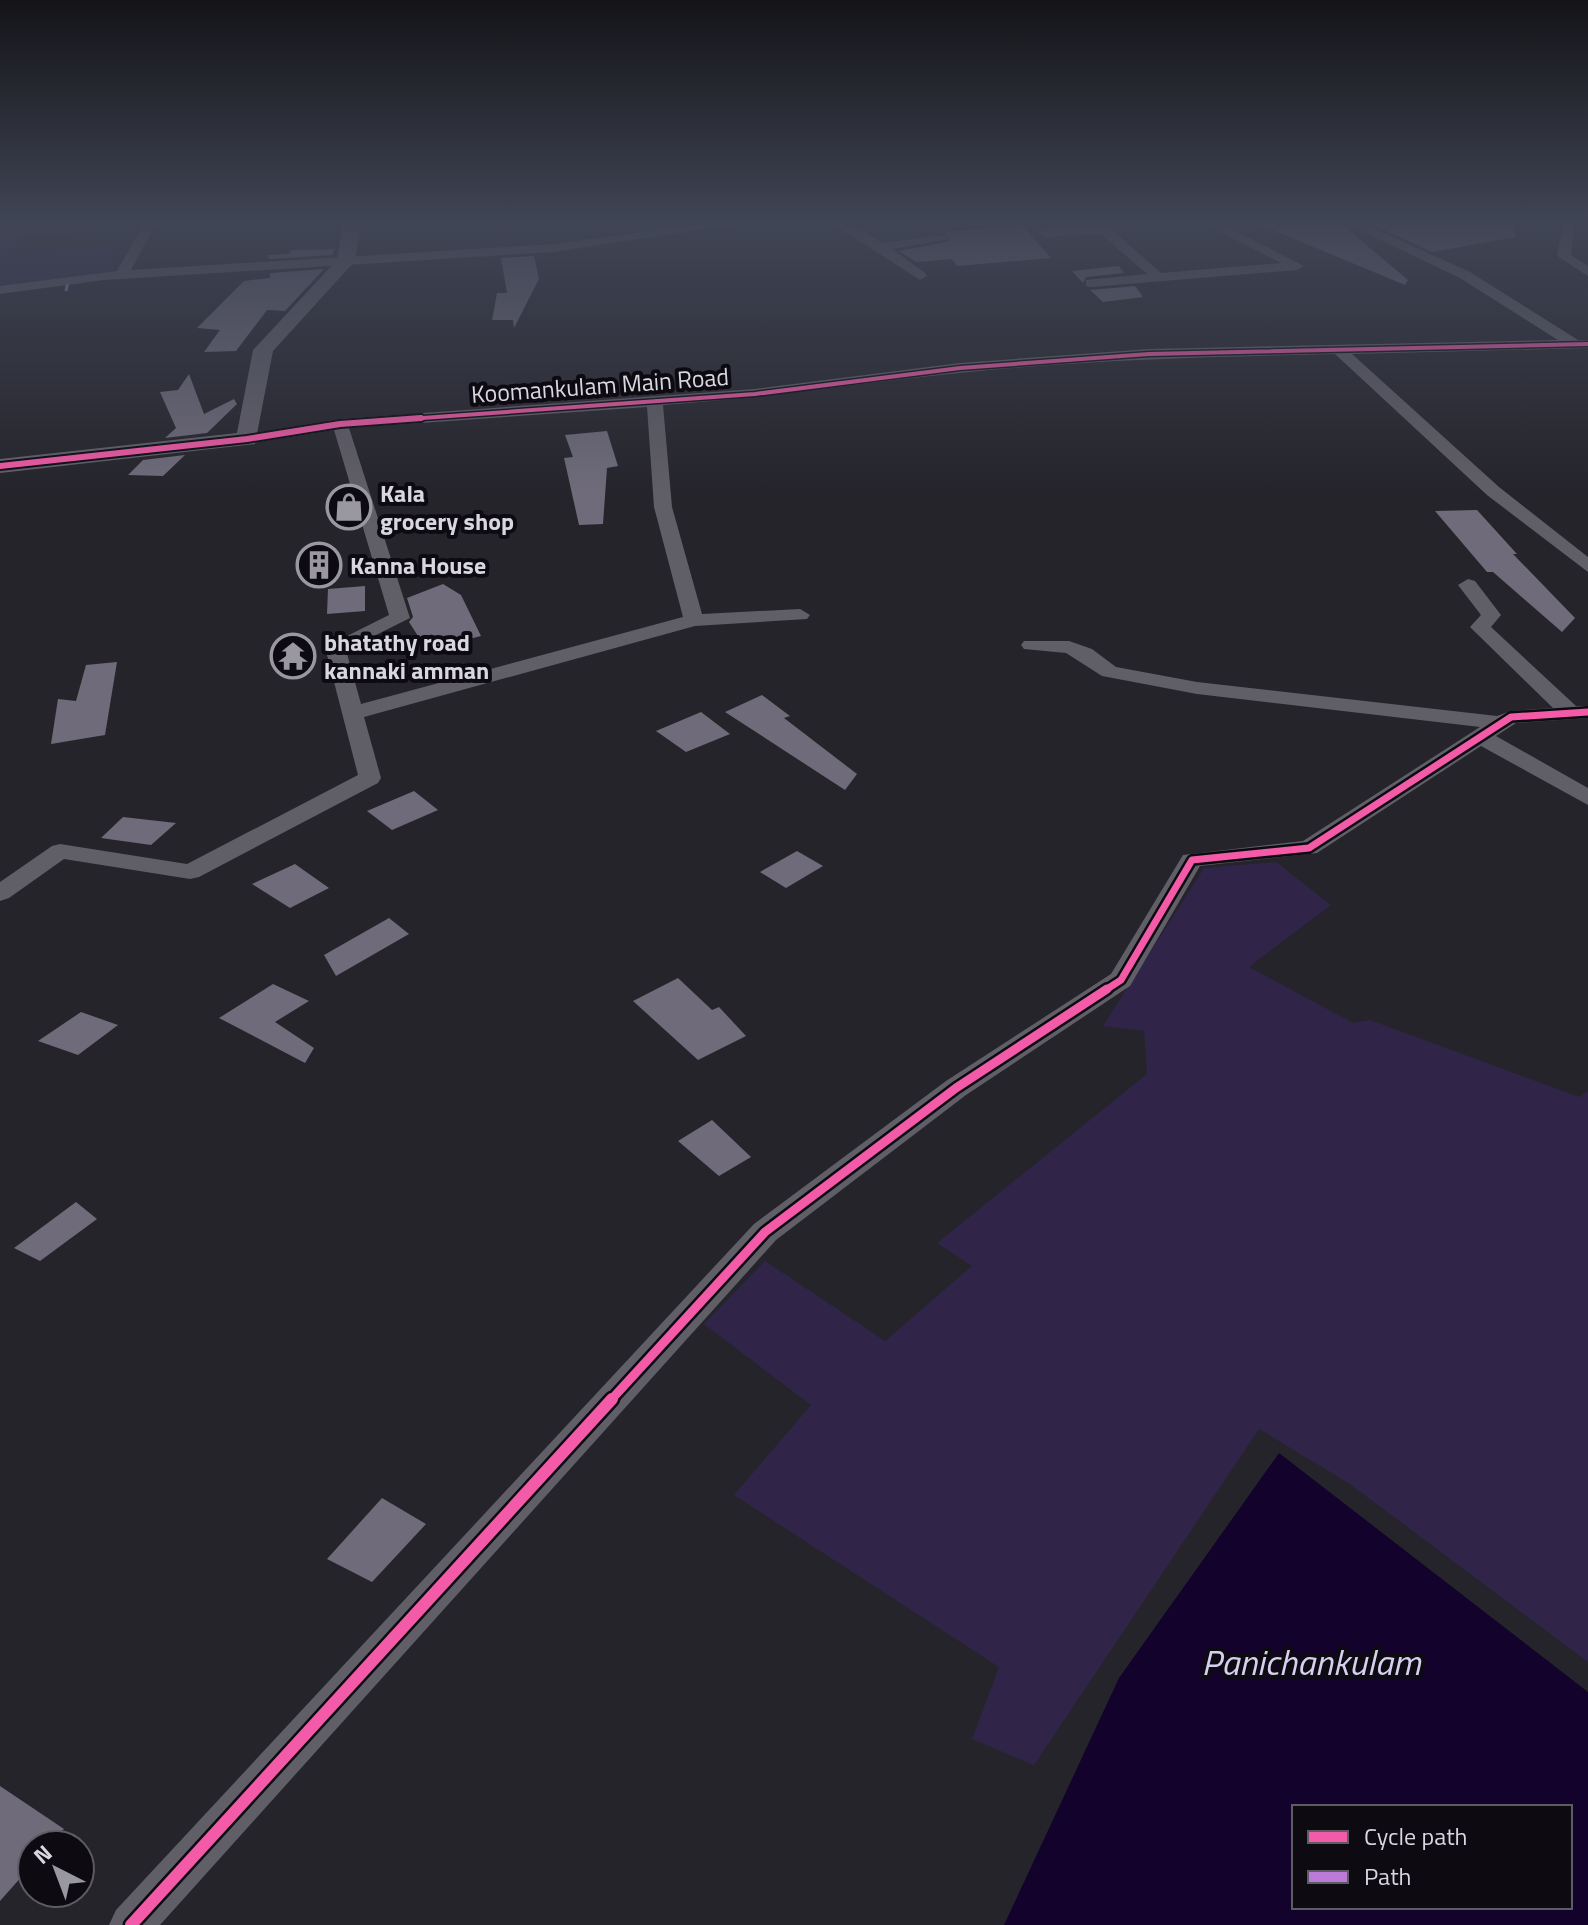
<svg xmlns="http://www.w3.org/2000/svg" width="1588" height="1925" font-family="'Titillium Web',sans-serif">
<rect width="100%" height="100%" fill="#25242b"/>
<path fill="#302549" d="M 0,223 L 98,223 L 96,230 L 20,238 L 11,253 L 117,246 L 113,271 L 0,287 Z
M 1276,862 L 1331,905 L 1249,967 L 1353,1023 L 1370,1020 L 1579,1097 L 1588,1091 L 1588,1662 L 1347,1482 L 1259,1429 L 1034,1765 L 972,1739 L 999,1667 L 734,1495 L 811,1405 L 704,1324 L 765,1261 L 885,1341 L 972,1266 L 937,1243 L 1147,1074 L 1144,1031 L 1103,1026 L 1204,868 Z"/>
<path fill="#13032c" fill-rule="evenodd" d="M 1279,1453 L 1588,1692 L 1588,1925 L 1004,1925 L 1119,1678 ZM 1294,1807 L 1570,1807 L 1570,1907 L 1294,1907 Z"/>
<path fill="#6f6b7a" d="M 1256,223 L 1340,223 L 1408,280 L 1405,285 Z
M 1370,223 L 1514,223 L 1515,237 L 1432,252 Z
M 1023,226 L 1051,258 L 957,266 L 952,259 L 916,262 L 899,251 L 951,241 L 943,232 Z
M 335,249 L 332,255 L 269,259 L 268,255 L 289,254 L 292,250 Z
M 534,256 L 539,279 L 514,328 L 513,320 L 492,320 L 497,293 L 507,293 L 501,258 Z
M 1119,266 L 1124,273 L 1086,277 L 1083,283 L 1072,271 Z
M 324,269 L 285,311 L 267,310 L 236,351 L 204,352 L 220,330 L 197,328 L 244,281 L 270,278 L 270,273 Z
M 1135,286 L 1143,297 L 1103,302 L 1090,290 Z
M 189,374 L 204,414 L 234,399 L 237,404 L 207,433 L 165,438 L 176,428 L 160,392 L 178,390 Z
M 607,431 L 618,466 L 607,468 L 603,524 L 579,525 L 564,458 L 573,457 L 565,435 Z
M 185,455 L 163,476 L 128,475 L 143,460 Z
M 1477,510 L 1517,554 L 1513,554 L 1575,618 L 1562,632 L 1493,572 L 1487,572 L 1435,511 Z
M 443,584 L 461,595 L 481,636 L 427,650 L 409,622 L 413,617 L 407,598 Z
M 365,586 L 365,611 L 327,614 L 328,589 Z
M 117,662 L 105,735 L 51,744 L 58,699 L 76,701 L 86,665 Z
M 762,695 L 790,716 L 784,718 L 857,774 L 845,790 L 725,712 Z
M 701,712 L 730,734 L 686,752 L 656,731 Z
M 414,791 L 438,810 L 392,830 L 367,811 Z
M 123,817 L 176,823 L 151,845 L 101,838 Z
M 797,851 L 823,866 L 786,888 L 760,872 Z
M 295,864 L 329,888 L 290,908 L 252,884 Z
M 389,918 L 409,934 L 336,976 L 324,955 Z
M 678,978 L 712,1010 L 719,1007 L 746,1036 L 698,1060 L 633,1001 Z
M 273,984 L 309,1001 L 275,1022 L 314,1048 L 305,1063 L 219,1018 Z
M 81,1012 L 118,1025 L 78,1055 L 38,1041 Z
M 712,1120 L 751,1157 L 719,1176 L 678,1141 Z
M 76,1202 L 97,1219 L 40,1261 L 14,1248 Z
M 382,1498 L 426,1524 L 372,1582 L 327,1559 Z
M 0,1786 L 64,1829 L 49,1845 L 32,1845 L 32,1865 L 0,1901 Z"/>
<g fill="none" stroke-linecap="round" stroke-linejoin="round">
<path fill="#605e67" fill-rule="evenodd" d="M 144,223 L 156,223 L 131,270 L 554,244 L 706,223 L 742,223 L 554,252 L 104,280 L 0,294 L 0,286 L 117,271 Z
M 832,223 L 848,223 L 883,243 L 943,235 L 949,239 L 892,249 L 925,273 L 927,276 L 920,280 Z
M 1203,223 L 1220,223 L 1304,266 L 1297,270 L 1091,287 L 1086,286 L 1086,280 L 1147,274 L 1101,234 L 1044,237 L 1038,233 L 1044,229 L 1109,227 L 1161,273 L 1281,263 Z
M 1345,223 L 1362,223 L 1470,272 L 1578,340 L 1588,340 L 1588,348 L 1352,354 L 1499,487 L 1588,557 L 1588,572 L 1487,495 L 1335,354 C 1209,357 1084,360 959,373 C 860,383 762,398 663,405 L 672,507 L 702,614 L 800,609 L 810,615 L 807,619 L 695,626 L 364,717 L 381,778 L 378,783 L 199,877 L 190,879 L 64,859 L 9,898 L 0,901 L 0,882 L 52,846 L 60,844 L 187,864 L 358,775 L 325,647 L 389,615 L 334,430 L 247,444 L 241,443 L 241,435 L 340,419 L 755,389 L 960,363 L 1149,349 L 1558,340 L 1460,278 ZM 647,407 L 654,507 L 683,617 L 361,704 L 346,650 L 410,618 L 349,428 Z
M 1563,223 L 1575,223 L 1571,255 L 1588,266 L 1588,276 L 1557,256 Z
M 1468,579 L 1475,581 L 1501,615 L 1491,627 L 1576,706 L 1588,706 L 1588,718 L 1516,723 L 1496,736 L 1588,788 L 1588,805 L 1481,746 L 1317,853 L 1200,866 L 1130,986 L 966,1095 L 776,1240 L 160,1925 L 109,1925 L 116,1910 L 754,1224 L 946,1081 L 1111,974 L 1183,855 L 1303,841 L 1480,727 L 1197,694 L 1102,676 L 1066,653 L 1024,649 L 1021,645 L 1024,641 L 1069,641 L 1092,649 L 1116,667 L 1197,682 L 1497,716 L 1511,711 L 1553,708 L 1470,627 L 1481,615 L 1458,585 Z"/>
<path fill="#63606b" fill-rule="evenodd" d="M 343,223 L 361,223 L 355,261 L 273,351 L 255,444 L 0,473 L 0,459 L 237,433 L 253,350 L 337,260 Z"/>
<path stroke="#bd7bd9" stroke-width="3" stroke-dasharray="7 3" stroke-linecap="butt" d="M 66,291 L 68,281"/>
<g stroke="#0d0b11" stroke-width="7">
<path id="cycleway-far4" d="M 394,420 L 755,394 L 960,368 L 1149,354 L 1588,344"/>
</g>
<g stroke="#0d0b11" stroke-width="10">
<path id="cycleway-far3" d="M 0,466 L 247,439 L 340,424 L 421,418"/>
</g>
<g stroke="#0d0b11" stroke-width="12">
<path id="cycleway-far2" d="M 1104,991 L 1121,980 L 1192,860 L 1309,848 L 1511,717 L 1588,712"/>
</g>
<g stroke="#0d0b11" stroke-width="14">
<path id="cycleway-far1" d="M 610,1401 L 765,1232 L 956,1088 L 1107,989"/>
</g>
<g stroke="#0d0b11" stroke-width="17">
<path id="cycleway" d="M 131,1925 L 612,1399"/>
</g>
<use href="#cycleway-far4" stroke="#f35aa7" stroke-width="4"/>
<use href="#cycleway-far3" stroke="#f35aa7" stroke-width="6"/>
<use href="#cycleway-far2" stroke="#f35aa7" stroke-width="7"/>
<use href="#cycleway-far1" stroke="#f35aa7" stroke-width="9"/>
<use href="#cycleway" stroke="#f35aa7" stroke-width="12"/>
</g>
<linearGradient id="sky" x2="0" y2="1"><stop stop-color="#141418"/><stop offset="0.45" stop-color="#404555"/><stop offset="1" stop-color="#404555" stop-opacity="0"/></linearGradient>
<rect width="1588" height="493" fill="url(#sky)"/>
<defs>
<g id="shop-ring" transform="scale(2.3)"><circle r="9.5" fill="#0d0b11" stroke="#9998a0" stroke-width="1.5"/><path d="M-5-2.5h2.3a2.7 3.5 0 0 1 5.4 0H5L5.5 6h-11ZM-1.5-2.5h3a1.5 2.3 0 0 0-3 0Z" fill="#9998a0"/></g>
<g id="building-ring" transform="scale(2.3)"><circle r="9.5" fill="#0d0b11" stroke="#9998a0" stroke-width="1.5"/><path d="M-4-6H4V6H1V3H-1V6H-4ZM-2.5-4.3h1.7v1.8h-1.7ZM.8-4.3h1.7v1.8H.8ZM-2.5-1h1.7V.8h-1.7ZM.8-1h1.7V.8H.8Z" fill="#9998a0"/></g>
<g id="temple-ring" transform="scale(2.3)"><circle r="9.5" fill="#0d0b11" stroke="#9998a0" stroke-width="1.5"/><path d="M0-6L5-2H3V0L6.5 2.5H4V6H1.5V3h-3V6H-4V2.5H-6.5L-3 0V-2H-5Z" fill="#9998a0"/></g>
</defs>
<g fill-rule="evenodd">
<use href="#shop-ring" x="349" y="507"/>
<use href="#building-ring" x="319" y="565"/>
<use href="#temple-ring" x="293" y="656"/>
</g>
<g text-anchor="middle" dominant-baseline="central" stroke-width="8" stroke-linejoin="round" paint-order="stroke">
<g font-size="24" fill="#d8d6df" stroke="#0d0b11">
<text transform="translate(600 385) rotate(-4)">Koomankulam Main Road</text>
</g>
<g font-size="24" font-weight="bold" fill="#d8d6df" stroke="#0d0b11" text-anchor="start">
<text x="380" y="493">Kala<tspan x="380" dy="28">grocery shop</tspan></text>
<text x="350" y="565">Kanna House</text>
<text x="324" y="642">bhatathy road<tspan x="324" dy="28">kannaki amman</tspan></text>
</g>
<g font-size="36" font-style="italic" fill="#d7cff2" stroke="#0d0b11">
<text x="1311" y="1661">Panichankulam</text>
</g>
</g>
<rect x="1292" y="1805" width="280" height="104" fill="#0d0b11" stroke="#5e5c63" stroke-width="2"/>
<rect x="1308" y="1831" width="40" height="12" fill="#f35aa7" stroke="#5e5c63" stroke-width="2"/>
<text x="1364" y="1845" font-size="24" fill="#d8d6df">Cycle path</text>
<rect x="1308" y="1871" width="40" height="12" fill="#bd7bd9" stroke="#5e5c63" stroke-width="2"/>
<text x="1364" y="1885" font-size="24" fill="#d8d6df">Path</text>
<g transform="translate(56 1869) rotate(318)"><circle r="38" fill="#0d0b11" stroke="#5e5c63" stroke-width="2"/>
<path d="M0-6L14 30L0 20L-14 30Z" fill="#9998a0"/>
<text y="-12" font-size="22" font-weight="bold" text-anchor="middle" fill="#d8d6df">N</text>
</g>
</svg>
